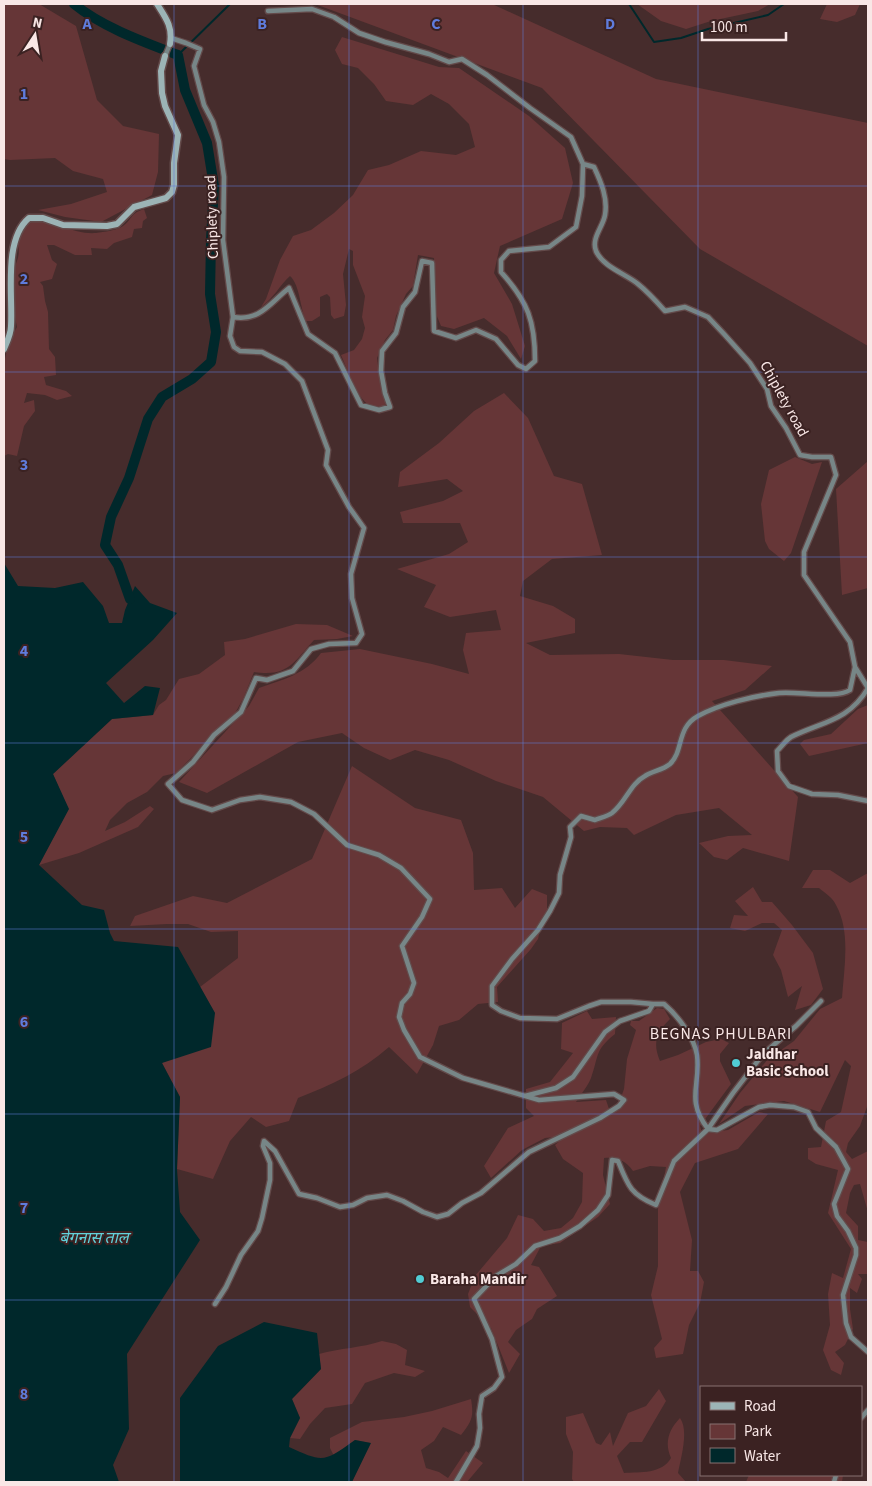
<svg xmlns="http://www.w3.org/2000/svg" width="872" height="1486" font-family="'Source Sans 3','Noto Sans Devanagari',sans-serif">
<rect width="100%" height="100%" fill="#462c2c"/>
<path fill="#663637" d="M 4,4 L 39,4 L 76,26 L 97,100 L 123,126 L 159,134 L 158,172 L 152,195 L 101,222 L 65,217 L 38,210 L 71,204 L 107,192 L 103,179 L 73,171 L 55,158 L 10,160 L 4,159 Z
M 315,4 L 492,4 L 656,79 L 868,123 L 868,346 L 700,249 L 542,88 Z
M 637,4 L 770,4 L 758,11 L 711,21 L 686,29 L 661,21 Z
M 827,4 L 860,4 L 855,15 L 837,22 L 820,19 Z
M 342,37 L 439,67 L 459,68 L 529,116 L 565,148 L 573,183 L 562,219 L 500,246 L 494,273 L 512,304 L 525,346 L 521,359 L 507,336 L 484,318 L 454,329 L 441,326 L 436,314 L 434,258 L 418,255 L 413,286 L 406,294 L 396,316 L 393,330 L 385,340 L 377,358 L 380,382 L 385,401 L 385,406 C 381,406 376,407 372,406 C 358,403 347,368 341,355 L 354,350 L 362,339 L 365,328 L 362,317 L 365,296 L 353,265 L 353,251 L 349,249 L 343,274 L 346,305 L 344,316 L 334,319 L 331,315 L 330,297 L 327,294 L 320,297 L 320,316 L 312,321 L 306,321 C 300,308 300,285 290,276 C 279,286 274,298 261,307 L 266,299 L 280,260 L 293,236 L 311,230 L 334,213 L 353,195 L 368,170 L 389,165 L 421,151 L 456,155 L 475,147 L 469,124 L 449,104 L 431,94 L 413,105 L 386,101 L 374,84 L 358,68 L 342,64 L 335,50 Z
M 144,209 L 147,218 L 143,221 L 142,228 L 134,229 L 132,237 L 114,243 L 107,249 L 91,248 L 92,255 L 75,255 L 54,245 L 47,245 L 52,260 L 57,264 L 52,279 L 40,282 L 43,286 L 45,301 L 48,312 L 49,349 L 55,357 L 56,375 L 44,377 L 46,385 L 66,391 L 72,396 L 57,400 L 45,395 L 27,393 L 24,403 L 34,400 L 35,411 L 24,426 L 17,456 L 8,454 L 4,456 L 4,365 C 6,350 10,339 17,327 C 13,309 10,294 13,276 C 15,260 22,258 17,241 L 26,221 C 50,218 73,235 96,233 C 104,232 117,230 123,226 C 133,219 129,214 144,209 Z
M 504,393 L 528,418 L 554,476 L 582,484 L 602,555 L 552,559 L 523,581 L 520,596 L 553,606 L 575,619 L 575,633 L 526,643 L 550,655 L 619,654 L 673,660 L 724,660 L 772,666 L 745,690 L 712,701 L 798,797 L 789,861 L 743,848 L 727,860 L 714,857 L 699,843 L 728,836 L 752,835 L 719,808 L 676,815 L 634,835 L 627,828 L 600,827 L 584,831 L 543,797 L 496,781 L 449,760 L 415,750 L 390,760 L 364,748 L 342,733 L 298,742 L 207,793 L 179,782 L 249,706 L 259,688 C 282,680 306,674 321,653 L 360,649 L 432,664 L 469,674 L 463,650 L 466,633 L 501,630 L 496,610 L 450,617 L 424,607 L 436,585 L 397,569 L 449,554 L 468,542 L 460,523 L 403,523 L 400,512 L 443,501 L 463,491 L 447,479 L 398,487 L 400,472 L 439,443 L 474,411 Z
M 795,457 L 812,464 L 822,462 L 791,553 L 784,561 L 769,549 L 765,541 L 761,504 L 769,470 Z
M 868,461 L 868,588 L 842,595 L 836,489 Z
M 296,624 L 327,625 L 353,636 L 337,639 L 314,640 C 293,663 288,677 254,672 L 243,699 L 234,715 L 211,734 L 194,755 L 176,773 L 163,776 L 147,792 L 127,803 L 110,820 L 105,831 L 125,822 L 150,806 L 154,809 L 138,827 L 79,853 L 39,865 L 68,809 L 53,774 L 112,719 L 153,715 L 159,705 L 166,700 L 179,679 L 199,674 L 225,655 L 224,642 L 245,639 Z
M 868,705 L 868,743 L 809,756 L 800,744 L 804,740 L 831,734 L 858,709 Z
M 352,766 L 415,808 L 461,820 L 473,853 L 474,890 L 502,888 L 515,908 L 532,889 L 547,895 L 547,911 L 542,921 L 538,939 L 531,949 L 497,987 L 498,1002 L 478,1004 L 459,1020 L 439,1026 L 433,1045 L 417,1074 L 389,1047 C 362,1071 331,1085 298,1098 L 289,1121 L 266,1127 L 251,1117 L 230,1141 L 213,1179 L 177,1169 L 180,1097 L 162,1063 L 215,1013 L 200,987 L 238,958 L 238,931 L 211,932 L 188,924 L 167,924 L 130,926 L 135,916 L 193,896 L 227,903 L 312,859 Z
M 813,870 L 830,870 L 850,883 L 868,873 L 868,1104 L 860,1126 L 848,1143 L 846,1152 L 852,1159 L 868,1151 L 868,1212 L 860,1184 L 854,1185 L 850,1193 L 846,1213 L 858,1226 L 858,1240 L 868,1242 L 868,1274 L 858,1274 L 862,1279 L 857,1293 L 850,1288 L 850,1309 L 853,1329 L 845,1345 L 835,1352 L 844,1363 L 841,1375 L 831,1370 L 823,1350 L 830,1325 L 828,1294 L 832,1273 L 843,1278 L 851,1249 L 828,1213 L 838,1170 L 816,1164 L 808,1159 L 808,1148 L 821,1147 L 826,1121 L 841,1112 L 851,1066 L 845,1060 L 820,1112 L 784,1101 L 745,1106 L 719,1124 L 740,1093 L 768,1059 L 794,1041 L 820,1009 L 842,998 C 844,968 851,932 836,905 C 833,898 825,893 819,888 L 802,888 Z
M 753,887 L 762,902 L 772,902 L 792,925 L 813,953 L 823,989 L 811,1005 L 795,1010 L 802,986 L 788,997 L 781,970 L 773,955 L 782,930 L 774,923 L 762,923 L 745,931 L 730,928 L 734,915 L 748,916 L 735,901 Z
M 657,1008 L 664,1009 L 670,1019 C 657,1032 652,1042 660,1061 L 678,1055 L 706,1042 L 721,1039 L 729,1043 L 720,1054 L 720,1061 L 731,1084 L 700,1126 L 702,1133 L 728,1130 L 759,1112 L 768,1114 L 738,1149 L 695,1163 L 680,1192 L 692,1240 L 690,1271 L 698,1271 L 704,1282 L 700,1303 L 689,1325 L 683,1354 L 656,1358 L 654,1348 L 662,1339 L 651,1295 L 658,1266 L 658,1209 L 666,1167 L 650,1166 L 633,1171 C 625,1160 617,1157 604,1158 L 603,1175 L 610,1204 L 598,1217 L 560,1243 L 541,1246 L 531,1265 L 539,1267 L 557,1296 L 537,1309 L 532,1319 L 516,1330 L 508,1342 L 520,1354 L 509,1373 L 491,1328 L 470,1307 L 468,1294 L 475,1276 L 507,1238 L 518,1215 L 533,1219 L 544,1231 L 561,1228 L 573,1218 L 582,1202 L 583,1173 L 563,1159 L 555,1145 L 565,1136 L 545,1138 L 522,1150 L 491,1178 L 484,1166 L 508,1128 L 534,1116 L 526,1108 L 526,1089 L 550,1082 L 573,1053 L 561,1049 L 562,1023 L 587,1011 L 592,1019 L 616,1017 L 615,1034 C 594,1051 599,1056 591,1078 C 588,1086 581,1094 576,1102 L 606,1100 L 609,1109 L 619,1103 L 624,1089 L 627,1059 L 636,1030 L 630,1025 L 631,1021 L 639,1021 Z
M 382,1341 L 396,1344 L 407,1350 L 405,1365 L 425,1371 L 415,1377 L 394,1373 L 365,1383 L 352,1404 L 325,1408 L 310,1424 L 300,1439 L 290,1438 L 300,1418 L 292,1399 L 321,1369 L 319,1354 C 340,1348 361,1348 382,1341 Z
M 659,1389 L 666,1401 L 642,1442 L 630,1442 L 617,1456 L 624,1473 C 640,1472 662,1474 671,1458 C 664,1443 669,1429 680,1418 C 689,1430 681,1458 678,1473 L 686,1482 L 574,1482 L 572,1479 L 573,1452 L 566,1434 L 566,1417 L 583,1413 L 596,1443 L 601,1445 L 610,1432 L 613,1446 L 628,1413 L 646,1406 Z
M 471,1399 C 474,1417 472,1421 461,1435 L 443,1427 L 434,1441 L 421,1450 L 426,1468 L 439,1472 L 448,1478 L 466,1451 L 483,1463 L 467,1482 L 352,1482 L 370,1443 L 355,1440 L 334,1456 L 330,1448 L 330,1438 L 362,1422 L 404,1417 L 432,1411 Z
M 749,1475 L 843,1475 L 842,1482 L 746,1482 Z"/>
<path fill="#00282b" d="M 4,563 L 18,586 L 55,588 L 83,582 L 103,606 L 109,623 L 122,623 L 125,610 L 135,586 L 150,603 L 177,613 L 153,640 L 106,683 L 124,703 L 145,686 L 160,688 L 153,715 L 112,719 L 53,774 L 69,809 L 39,865 L 82,905 L 104,910 L 110,933 L 114,941 L 178,947 L 215,1013 L 211,1047 L 162,1063 L 180,1097 L 177,1169 L 180,1212 L 200,1240 L 127,1354 L 129,1429 L 113,1465 L 119,1482 L 4,1482 Z
M 264,1322 L 317,1333 L 321,1369 L 292,1399 L 300,1418 L 290,1438 L 289,1447 C 324,1463 324,1462 355,1440 L 371,1443 L 352,1482 L 180,1482 L 180,1398 L 218,1346 Z"/>
<g fill="none" stroke-linecap="round" stroke-linejoin="round">
<path stroke="#00282b" stroke-width="2" d="M 629,4 L 654,42 L 681,38 L 708,29 L 768,15 L 784,4
M 178,55 L 230,4"/>
<path stroke="#00282b" stroke-width="10" d="M 74,4 C 102,27 144,42 178,55 L 185,90 L 207,143 L 214,186 L 211,240 L 210,294 L 216,332 L 211,362 L 192,379 L 162,397 L 148,419 L 129,478 L 111,517 L 105,545 L 118,565 L 130,599"/>
<g stroke="#634a4a" stroke-width="7">
<path id="street" d="M 268,11 L 312,9 L 334,17 L 359,33 L 385,42 L 429,54 L 449,62 L 462,59 L 487,75 L 530,108 L 571,137 L 583,164
M 171,38 L 186,43 L 200,49 L 194,66 L 204,105 L 213,122 L 219,142 L 224,177 L 223,240 L 233,317 C 260,322 271,302 289,288 L 308,334 L 335,353 L 361,405 L 379,410 L 390,407 L 385,393 L 381,371 L 382,351 L 396,333 L 403,307 L 415,292 L 422,261 L 432,263 L 434,331 L 456,338 L 476,330 L 496,339 L 518,365 L 526,369 L 535,361 C 535,321 528,302 501,272 L 501,260 L 509,251 L 549,247 L 576,227 L 582,196 L 583,164 L 594,167 C 601,182 608,198 605,215 C 603,227 591,238 596,251 C 603,267 626,274 638,284 C 648,292 657,302 665,311 L 685,307 L 708,317 L 724,334 L 750,363 L 767,389 L 771,406 L 786,428 L 800,455 L 812,457 L 831,457 L 836,475 L 804,552 L 804,575 L 850,642 L 855,667 L 868,688 C 849,721 821,722 791,737 C 786,740 782,746 777,751 L 778,771 L 789,786 L 812,794 L 838,795 L 868,801
M 165,56 L 170,44
M 653,1004 L 631,1002 L 601,1002 L 589,1006 L 557,1019 L 520,1018 L 501,1011 L 492,1005 L 492,986 L 512,959 L 538,930 L 550,911 L 559,893 L 560,875 L 571,837 L 570,827 L 581,816 L 595,820 C 600,818 608,816 612,813 C 626,802 630,784 645,776 C 653,771 663,770 670,764 C 684,751 676,728 698,716 C 720,704 753,696 779,693 C 797,691 837,699 850,690 L 855,667
M 525,1096 L 556,1088 L 573,1077 L 605,1032 L 620,1021 L 649,1011 L 653,1004 L 664,1004 C 678,1016 694,1037 697,1055 C 701,1086 685,1099 708,1129 L 717,1130 L 759,1107 L 770,1105 L 794,1107 L 808,1112 L 816,1128 L 836,1147 L 848,1169 L 834,1204 L 837,1216 L 848,1231 L 856,1248 L 856,1255 L 843,1295 L 846,1323 L 851,1337 L 868,1352
M 215,1304 L 226,1287 L 241,1255 L 258,1231 L 262,1218 L 270,1180 L 270,1163 L 263,1146 L 264,1141 L 275,1151 L 299,1194 L 317,1198 L 340,1207 L 353,1205 L 367,1198 L 387,1195 L 403,1201 L 423,1212 L 437,1217 L 448,1214 L 462,1203 L 481,1193 L 529,1152 L 600,1118 L 619,1106 L 624,1100 L 614,1094 L 539,1100 L 463,1078 L 420,1057 L 404,1030 L 399,1017 L 402,1003 L 410,994 L 414,983 L 402,946 L 422,917 L 430,899 L 401,868 L 379,855 L 347,845 L 314,814 L 291,802 L 260,797 L 240,800 L 212,810 L 182,800 L 168,784 L 193,762 L 214,735 L 241,712 L 256,678 L 267,680 L 293,671 L 311,649 L 329,644 L 356,643 L 362,634 L 352,598 L 351,574 L 364,528 L 349,507 L 326,465 L 328,450 L 302,381 L 285,364 L 262,352 L 240,351 L 234,347 L 230,336 L 233,317
M 861,1418 L 868,1410
M 456,1482 L 477,1446 L 480,1428 L 479,1414 L 482,1396 L 494,1388 L 502,1377 L 492,1339 L 474,1299 L 496,1276 L 516,1264 L 535,1246 L 560,1238 L 580,1226 L 598,1210 L 608,1195 L 612,1160 L 618,1161 C 628,1186 631,1195 656,1205 L 674,1161 L 708,1129 L 733,1093 L 763,1054 L 796,1026 L 821,1001
M 834,1482 L 836,1475"/>
</g>
<g stroke="#634a4a" stroke-width="9">
<path id="secondary" d="M 157,4 C 166,18 173,27 170,44
M 4,349 C 7,342 11,334 11,326 C 13,295 3,240 29,218 L 43,218 L 63,225 L 107,226 L 117,224 L 134,207 L 166,198 L 172,192 L 174,185 L 174,163 L 178,135 L 165,106 L 162,93 L 161,71 L 165,56"/>
</g>
<use href="#street" stroke="#778687" stroke-width="4.5"/>
<use href="#secondary" stroke="#9cb4b6" stroke-width="6"/>
</g>
<path fill="none" stroke="#5f7cdc" stroke-width="1" stroke-opacity="0.55" d="M 174,4 L 174,1482M 349,4 L 349,1482M 523,4 L 523,1482M 698,4 L 698,1482M 4,186 L 868,186M 4,372 L 868,372M 4,557 L 868,557M 4,743 L 868,743M 4,929 L 868,929M 4,1114 L 868,1114M 4,1300 L 868,1300"/>
<g fill="#51ccd4" stroke="#3b2222" stroke-width="2">
<circle cx="736" cy="1063" r="5"/>
<circle cx="420" cy="1279" r="5"/>
</g>
<g text-anchor="middle" dominant-baseline="central" stroke-width="4" stroke-linejoin="round" paint-order="stroke">
<g font-size="15" fill="#f9e7e6" stroke="#3b2222">
<text transform="translate(212 217) rotate(-92)">Chiplety road</text>
<text transform="translate(784 399) rotate(61)">Chiplety road</text>
</g>
<g font-size="15" font-weight="bold" fill="#f9e7e6" stroke="#3b2222" text-anchor="start">
<text x="746" y="1054">Jaldhar<tspan x="746" dy="17">Basic School</tspan></text>
<text x="430" y="1279">Baraha Mandir</text>
</g>
<g font-size="16" letter-spacing="1" fill="#f9e7e6" stroke="#3b2222">
<text x="721" y="1034">BEGNAS PHULBARI</text>
</g>
<g font-size="16" font-style="italic" fill="#62d2da" stroke="#3b2222">
<text x="94" y="1238">बेगनास ताल</text>
</g>
</g>
<g font-size="16" text-anchor="middle" font-weight="bold" fill="#5f7cdc" stroke="#3b2222" stroke-width="4" stroke-linejoin="round" paint-order="stroke">
<text x="87" y="29">A</text>
<text x="262" y="29">B</text>
<text x="436" y="29">C</text>
<text x="610" y="29">D</text>
<text x="24" y="99">1</text>
<text x="24" y="284">2</text>
<text x="24" y="470">3</text>
<text x="24" y="656">4</text>
<text x="24" y="842">5</text>
<text x="24" y="1027">6</text>
<text x="24" y="1213">7</text>
<text x="24" y="1399">8</text>
</g>
<rect width="872" height="1486" fill="none" stroke="#f9e7e6" stroke-width="10"/>
<rect x="700" y="1386" width="162" height="90" fill="#3b2222" stroke="#877170"/>
<rect x="710" y="1402" width="25" height="8" fill="#9cb4b6" stroke="#877170"/>
<text x="744" y="1411" font-size="15" fill="#f9e7e6">Road</text>
<rect x="710" y="1424" width="25" height="15" fill="#663637" stroke="#877170"/>
<text x="744" y="1436" font-size="15" fill="#f9e7e6">Park</text>
<rect x="710" y="1448" width="25" height="15" fill="#00282b" stroke="#877170"/>
<text x="744" y="1461" font-size="15" fill="#f9e7e6">Water</text>
<g transform="translate(35 35) rotate(12)" stroke="#3b2222" stroke-width="4" paint-order="stroke">
<path d="M0-4L9 19L0 12L-9 19Z" fill="#f9e7e6"/>
<text y="-8" font-size="14" font-weight="bold" text-anchor="middle" fill="#f9e7e6">N</text>
</g>
<path d="M702 32v8h84v-8" fill="none" stroke="#f9e7e6" stroke-width="2.5"/>
<text x="710" y="32" font-size="15" fill="#f9e7e6" stroke="#3b2222" stroke-width="4" paint-order="stroke">100 m</text>
</svg>
